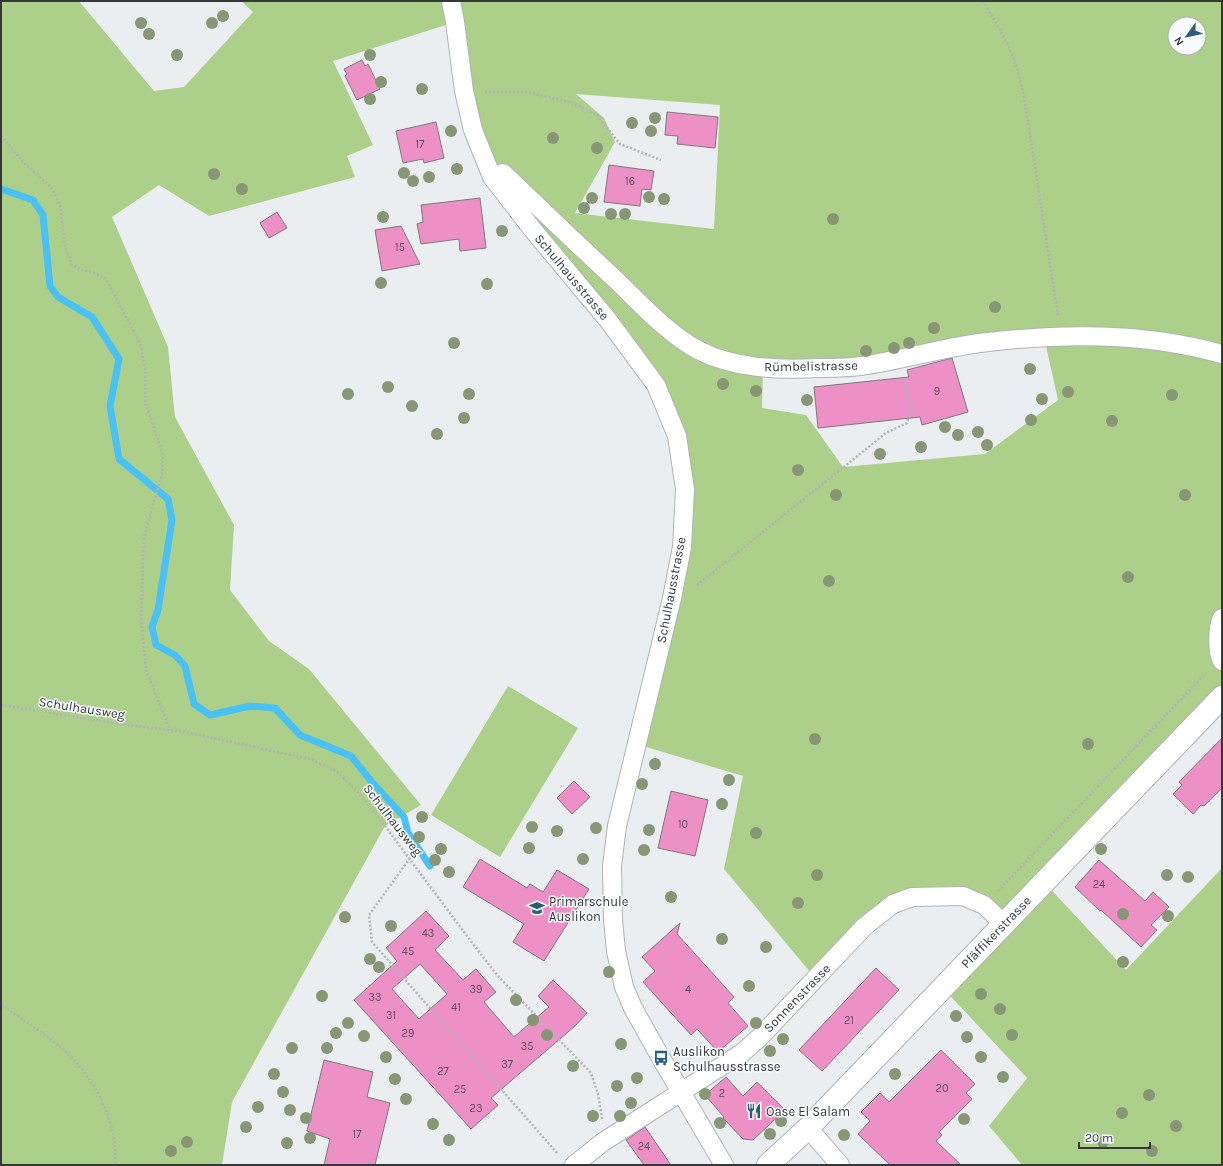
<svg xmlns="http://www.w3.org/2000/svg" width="1223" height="1166" font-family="Karla,sans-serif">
<rect width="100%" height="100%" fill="#ebeef1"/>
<path fill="#acd08a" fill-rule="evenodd" d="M 1,1 L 79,1 L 154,91 L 184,87 L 253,12 L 241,1 L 1222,1 L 1222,697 L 1044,882 L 1126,970 L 1222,868 L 1222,1165 L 1022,1165 L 989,1126 L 1027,1078 L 943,988 L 1004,924 L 984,905 L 912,897 L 816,979 L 724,869 L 743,776 L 636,744 L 685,489 L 655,385 L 492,177 L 455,22 L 333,61 L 373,145 L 347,156 L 355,177 L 209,216 L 159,185 L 112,217 L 168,347 L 175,417 L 234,525 L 230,590 L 269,641 L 309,669 L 421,805 L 385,826 L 232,1102 L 222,1165 L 1,1165 ZM 1175,24 L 1199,24 L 1199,48 L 1175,48 ZM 576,94 L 720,105 L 714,229 L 575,213 L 615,142 L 604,118 ZM 1044,337 L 1058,400 L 985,454 L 843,467 L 806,415 L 762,408 L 763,367 L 865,366 Z
M 508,686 L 578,728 L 500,857 L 431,815 Z"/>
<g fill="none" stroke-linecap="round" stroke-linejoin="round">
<path stroke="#4ac1f4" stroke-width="7" d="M 1,189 L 33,200 L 43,215 L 50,286 L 58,297 L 92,317 L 119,359 L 110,406 L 119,459 L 168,499 L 172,520 L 158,610 L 152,627 L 156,645 L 175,655 L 185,666 L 194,704 L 210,715 L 250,706 L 275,708 L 300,735 L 351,756 L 371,781 L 404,817 L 408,833 L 430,866"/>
</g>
<path fill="#ec90c5" stroke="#7d797b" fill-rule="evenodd" d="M 362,60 L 365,66 L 368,64 L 380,89 L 357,100 L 345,76 L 347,74 L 344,69 Z
M 667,112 L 718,117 L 715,148 L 677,144 L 678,136 L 665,135 Z
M 436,122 L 444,158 L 424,163 L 423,159 L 403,163 L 396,131 Z
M 609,165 L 654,171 L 651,190 L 642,189 L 640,206 L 604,202 Z
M 480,198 L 486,248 L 460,251 L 459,239 L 421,244 L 417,224 L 423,222 L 421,205 Z
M 277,212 L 287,228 L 269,238 L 260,223 Z
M 401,226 L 420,264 L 382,271 L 375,230 Z
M 952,358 L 968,412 L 922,425 L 920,417 L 818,428 L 814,387 L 909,377 L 907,370 Z
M 1222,738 L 1222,788 L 1204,806 L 1201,805 L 1193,814 L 1173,794 L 1182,785 L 1179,782 Z
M 574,781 L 590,797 L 572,814 L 557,798 Z
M 671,791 L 708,800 L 695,856 L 658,848 Z
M 480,859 L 527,888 L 530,884 L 543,892 L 557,870 L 589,889 L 544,961 L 513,942 L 524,924 L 463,887 Z
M 1099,860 L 1145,901 L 1153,892 L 1169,907 L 1151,925 L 1157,930 L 1141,947 L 1101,910 L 1100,911 L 1075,887 Z
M 426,911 L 449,936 L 435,950 L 463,980 L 476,969 L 496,992 L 484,1002 L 514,1037 L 549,1007 L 538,996 L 553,980 L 587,1013 L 575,1026 L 491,1098 L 498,1105 L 471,1129 L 354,1000 L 397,961 L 386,948 ZM 420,964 L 447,994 L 419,1019 L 392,989 Z
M 680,923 L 677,934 L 734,997 L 728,1003 L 748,1026 L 718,1052 L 697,1029 L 691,1035 L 643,982 L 655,971 L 642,957 Z
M 876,968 L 899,990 L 822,1071 L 799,1050 Z
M 941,1050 L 975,1084 L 966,1093 L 972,1099 L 939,1132 L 942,1135 L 936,1141 L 961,1165 L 890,1165 L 858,1134 L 870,1121 L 861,1112 L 880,1093 L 889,1102 Z
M 324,1060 L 373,1072 L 367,1097 L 390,1103 L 375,1165 L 324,1165 L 330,1139 L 307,1131 Z
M 726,1077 L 743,1096 L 757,1082 L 785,1110 L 753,1140 L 743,1139 L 723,1118 L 724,1117 L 705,1095 Z
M 645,1127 L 671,1165 L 644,1165 L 626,1140 Z"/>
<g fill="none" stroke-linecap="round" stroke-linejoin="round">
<g stroke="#b0b3b6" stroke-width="20">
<path id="minor" d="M 451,1 L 455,22 L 464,91 L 473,130 L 492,177 L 533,230 L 608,320 L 656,385 L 677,436 L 685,489 L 682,547 L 672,598 L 617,826 L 612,866 L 613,920 L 616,951 L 624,987 L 633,1008 L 661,1058 L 724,1165
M 492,177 L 503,173 C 541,209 578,245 616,280 C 641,304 668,334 698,350 C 735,369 778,370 819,368 C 835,368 851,368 867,365 C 905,359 942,348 980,343 C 1061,333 1143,332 1222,354
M 1222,618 C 1217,628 1217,652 1222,661
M 808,1128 L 840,1165
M 574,1165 L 603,1142 L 742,1053 L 760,1037 L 865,926 L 893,904 L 912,897 L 963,896 L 984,905 L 1004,924"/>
</g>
<g stroke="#b0b3b6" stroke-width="24">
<path id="secondary" d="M 768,1165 L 808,1128 L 1222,697"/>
</g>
<path stroke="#b2b4b7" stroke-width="2.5" stroke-dasharray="2 2" stroke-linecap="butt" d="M 983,1 C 995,21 1007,41 1015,62 C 1019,73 1021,85 1024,96 L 1058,316
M 485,92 L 526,92 L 570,102 L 596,114 L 620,144 L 661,160
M 1,136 L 24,163 L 52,188 L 60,205 L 65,246 L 72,265 L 82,270 L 94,273 L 106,279 L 140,343 L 145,368 L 145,402 L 163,455 L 162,474 L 144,537 L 141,617 L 146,670 L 170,730
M 697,585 L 886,433 L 907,423 L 911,409 L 904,379
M 1,705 L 113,723 L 185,732 L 310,759 L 336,771 L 356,790 L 385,826 L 470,940 L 497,975 L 591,1073 L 598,1094 L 602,1119
M 410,858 L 369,915 L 372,942 L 557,1153
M 998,891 L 1206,673
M 1,1004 C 20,1018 45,1034 63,1049 C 95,1079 118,1120 115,1165"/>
<use href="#minor" stroke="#fff" stroke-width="18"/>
<use href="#secondary" stroke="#fff" stroke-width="22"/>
</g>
<g fill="#879776">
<circle cx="223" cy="16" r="6"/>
<circle cx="141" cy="23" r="6"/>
<circle cx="212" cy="23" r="6"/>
<circle cx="149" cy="34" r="6"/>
<circle cx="177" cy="55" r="6"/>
<circle cx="370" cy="55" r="6"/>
<circle cx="381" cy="82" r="6"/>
<circle cx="422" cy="89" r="6"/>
<circle cx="370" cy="99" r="6"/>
<circle cx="655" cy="118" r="6"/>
<circle cx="632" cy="123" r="6"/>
<circle cx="451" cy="131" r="6"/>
<circle cx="651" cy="131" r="6"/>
<circle cx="553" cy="138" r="6"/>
<circle cx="597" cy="148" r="6"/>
<circle cx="457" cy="169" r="6"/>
<circle cx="404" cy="173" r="6"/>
<circle cx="214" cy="174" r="6"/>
<circle cx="429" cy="177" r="6"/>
<circle cx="413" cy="181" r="6"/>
<circle cx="242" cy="189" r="6"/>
<circle cx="649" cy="197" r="6"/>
<circle cx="592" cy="198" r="6"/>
<circle cx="664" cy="199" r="6"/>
<circle cx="584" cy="208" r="6"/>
<circle cx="611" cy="214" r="6"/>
<circle cx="625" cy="214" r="6"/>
<circle cx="383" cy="217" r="6"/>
<circle cx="833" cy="219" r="6"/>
<circle cx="502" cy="231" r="6"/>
<circle cx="381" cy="283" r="6"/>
<circle cx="487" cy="284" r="6"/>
<circle cx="995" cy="307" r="6"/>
<circle cx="934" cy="328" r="6"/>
<circle cx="454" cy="343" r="6"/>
<circle cx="909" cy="343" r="6"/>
<circle cx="894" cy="348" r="6"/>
<circle cx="866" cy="351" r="6"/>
<circle cx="1030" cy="369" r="6"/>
<circle cx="723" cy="384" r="6"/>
<circle cx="388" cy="387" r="6"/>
<circle cx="756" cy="391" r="6"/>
<circle cx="1068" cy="392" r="6"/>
<circle cx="348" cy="394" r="6"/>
<circle cx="469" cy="394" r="6"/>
<circle cx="1172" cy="395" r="6"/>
<circle cx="1042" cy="399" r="6"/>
<circle cx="807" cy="400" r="6"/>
<circle cx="412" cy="406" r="6"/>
<circle cx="464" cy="418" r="6"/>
<circle cx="1031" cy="420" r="6"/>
<circle cx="1112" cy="421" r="6"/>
<circle cx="945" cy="427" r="6"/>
<circle cx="978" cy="432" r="6"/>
<circle cx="437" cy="434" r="6"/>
<circle cx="958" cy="435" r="6"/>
<circle cx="987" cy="445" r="6"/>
<circle cx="921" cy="447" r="6"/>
<circle cx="880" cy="454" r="6"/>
<circle cx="798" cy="470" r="6"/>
<circle cx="836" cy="495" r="6"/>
<circle cx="1185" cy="495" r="6"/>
<circle cx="1128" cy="577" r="6"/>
<circle cx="829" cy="581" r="6"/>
<circle cx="815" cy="739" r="6"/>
<circle cx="1088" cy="744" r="6"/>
<circle cx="655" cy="764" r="6"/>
<circle cx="729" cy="780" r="6"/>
<circle cx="642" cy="784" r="6"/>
<circle cx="722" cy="804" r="6"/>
<circle cx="422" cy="817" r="6"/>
<circle cx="532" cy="827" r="6"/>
<circle cx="596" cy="828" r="6"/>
<circle cx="649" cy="830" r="6"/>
<circle cx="557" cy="831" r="6"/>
<circle cx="756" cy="833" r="6"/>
<circle cx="419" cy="837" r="6"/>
<circle cx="529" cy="848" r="6"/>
<circle cx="441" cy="849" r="6"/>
<circle cx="1101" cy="849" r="6"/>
<circle cx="644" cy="850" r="6"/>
<circle cx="583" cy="859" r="6"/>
<circle cx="435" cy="860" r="6"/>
<circle cx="449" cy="872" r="6"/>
<circle cx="817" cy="875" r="6"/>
<circle cx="1167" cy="875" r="6"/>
<circle cx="1188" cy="877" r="6"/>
<circle cx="671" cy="897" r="6"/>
<circle cx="798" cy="903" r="6"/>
<circle cx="1123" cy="914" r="6"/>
<circle cx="1168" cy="916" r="6"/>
<circle cx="345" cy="917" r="6"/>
<circle cx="391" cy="926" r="6"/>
<circle cx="722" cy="939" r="6"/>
<circle cx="766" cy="947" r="6"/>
<circle cx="370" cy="959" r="6"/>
<circle cx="1123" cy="962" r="6"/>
<circle cx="379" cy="967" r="6"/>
<circle cx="609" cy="972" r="6"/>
<circle cx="749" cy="986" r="6"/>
<circle cx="981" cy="994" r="6"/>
<circle cx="322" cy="996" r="6"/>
<circle cx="516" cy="1000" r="6"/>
<circle cx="1000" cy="1009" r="6"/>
<circle cx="956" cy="1016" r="6"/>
<circle cx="533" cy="1020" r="6"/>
<circle cx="348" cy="1023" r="6"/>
<circle cx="756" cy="1023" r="6"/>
<circle cx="336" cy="1033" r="6"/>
<circle cx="547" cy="1035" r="6"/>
<circle cx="1012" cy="1035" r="6"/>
<circle cx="364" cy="1036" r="6"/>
<circle cx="967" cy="1037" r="6"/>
<circle cx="783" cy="1039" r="6"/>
<circle cx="621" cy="1044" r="6"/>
<circle cx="292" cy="1048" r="6"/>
<circle cx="327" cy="1048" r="6"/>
<circle cx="770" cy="1051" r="6"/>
<circle cx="386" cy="1057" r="6"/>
<circle cx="981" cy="1057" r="6"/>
<circle cx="573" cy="1066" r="6"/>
<circle cx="274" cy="1074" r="6"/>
<circle cx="895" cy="1074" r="6"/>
<circle cx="1003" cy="1077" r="6"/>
<circle cx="637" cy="1078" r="6"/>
<circle cx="395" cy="1079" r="6"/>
<circle cx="617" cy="1086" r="6"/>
<circle cx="283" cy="1092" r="6"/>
<circle cx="705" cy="1094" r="6"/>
<circle cx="1149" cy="1095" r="6"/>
<circle cx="406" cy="1099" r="6"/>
<circle cx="631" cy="1103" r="6"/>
<circle cx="258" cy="1107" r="6"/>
<circle cx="290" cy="1110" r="6"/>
<circle cx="1122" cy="1113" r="6"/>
<circle cx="593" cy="1116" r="6"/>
<circle cx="620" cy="1116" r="6"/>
<circle cx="306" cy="1118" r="6"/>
<circle cx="964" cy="1119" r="6"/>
<circle cx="781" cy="1121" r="6"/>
<circle cx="720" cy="1123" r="6"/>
<circle cx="433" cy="1124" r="6"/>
<circle cx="1176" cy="1126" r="6"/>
<circle cx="246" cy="1127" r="6"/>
<circle cx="770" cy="1134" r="6"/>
<circle cx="844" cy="1135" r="6"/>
<circle cx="310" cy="1138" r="6"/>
<circle cx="449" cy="1140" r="6"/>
<circle cx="187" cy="1142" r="6"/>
<circle cx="1103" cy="1142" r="6"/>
<circle cx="287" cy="1143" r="6"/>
<circle cx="171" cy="1151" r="6"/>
<circle cx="1152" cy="1151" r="6"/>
</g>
<defs>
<g id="school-bare" transform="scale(1.2)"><path d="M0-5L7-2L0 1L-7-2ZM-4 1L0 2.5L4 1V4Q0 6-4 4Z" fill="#295e7a" stroke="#f8fcff" stroke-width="2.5" paint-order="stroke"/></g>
<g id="bus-bare" transform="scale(1.2)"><path d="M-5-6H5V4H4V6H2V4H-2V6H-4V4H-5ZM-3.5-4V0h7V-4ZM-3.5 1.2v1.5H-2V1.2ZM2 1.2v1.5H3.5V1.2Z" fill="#295e7a" stroke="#f8fcff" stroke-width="2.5" paint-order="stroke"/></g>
<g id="restaurant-bare" transform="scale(1.2)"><path d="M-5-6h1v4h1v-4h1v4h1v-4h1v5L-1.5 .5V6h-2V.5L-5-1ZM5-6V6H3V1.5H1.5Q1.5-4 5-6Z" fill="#295e7a" stroke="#f8fcff" stroke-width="2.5" paint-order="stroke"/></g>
</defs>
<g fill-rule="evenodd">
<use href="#school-bare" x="537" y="908"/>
<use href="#bus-bare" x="661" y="1058"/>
<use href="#restaurant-bare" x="754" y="1111"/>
</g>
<g text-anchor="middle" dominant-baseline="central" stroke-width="3" stroke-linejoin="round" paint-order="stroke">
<g font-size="11" fill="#644d5b">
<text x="420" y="144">17</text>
<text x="630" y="181">16</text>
<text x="400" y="247">15</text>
<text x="937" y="391">9</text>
<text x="683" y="824">10</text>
<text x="1099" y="884">24</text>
<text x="428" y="933">43</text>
<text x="408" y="951">45</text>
<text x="476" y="989">39</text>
<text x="688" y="989">4</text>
<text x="375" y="997">33</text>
<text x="456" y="1007">41</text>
<text x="391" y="1015">31</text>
<text x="849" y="1020">21</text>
<text x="408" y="1033">29</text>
<text x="527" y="1046">35</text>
<text x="507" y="1064">37</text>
<text x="443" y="1071">27</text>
<text x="942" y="1088">20</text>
<text x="460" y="1089">25</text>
<text x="722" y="1093">2</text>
<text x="476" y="1108">23</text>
<text x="357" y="1134">17</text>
<text x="644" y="1146">24</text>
</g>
<g font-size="13" fill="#363738" stroke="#f8fcff">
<text transform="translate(572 277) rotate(50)">Schulhausstrasse</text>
<text transform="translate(811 366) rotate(-1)">Rümbelistrasse</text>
<text transform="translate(671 590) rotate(-79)">Schulhausstrasse</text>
<text transform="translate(82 708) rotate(9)">Schulhausweg</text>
<text transform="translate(393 820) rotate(52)">Schulhausweg</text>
<text transform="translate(996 932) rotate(-46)">Pfäffikerstrasse</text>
<text transform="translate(797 998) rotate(-46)">Sonnenstrasse</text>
</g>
<g font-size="13" fill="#363738" stroke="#f8fcff" text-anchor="start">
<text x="549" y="901">Primarschule<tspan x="549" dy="15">Auslikon</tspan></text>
<text x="673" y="1051">Auslikon<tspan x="673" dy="15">Schulhausstrasse</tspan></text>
<text x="766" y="1111">Oase El Salam</text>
</g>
</g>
<rect width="1223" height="1166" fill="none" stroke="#363738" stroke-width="4"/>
<g transform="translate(1187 36) rotate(237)"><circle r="19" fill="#f8fcff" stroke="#aaadaf"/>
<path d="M0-3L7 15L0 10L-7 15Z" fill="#295e7a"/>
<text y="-6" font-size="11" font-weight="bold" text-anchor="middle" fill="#363738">N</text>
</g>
<path d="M1079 1142v6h71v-6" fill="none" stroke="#363738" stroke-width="2"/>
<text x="1085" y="1142" font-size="12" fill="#363738" stroke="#f8fcff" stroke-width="3" paint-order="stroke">20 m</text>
</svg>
